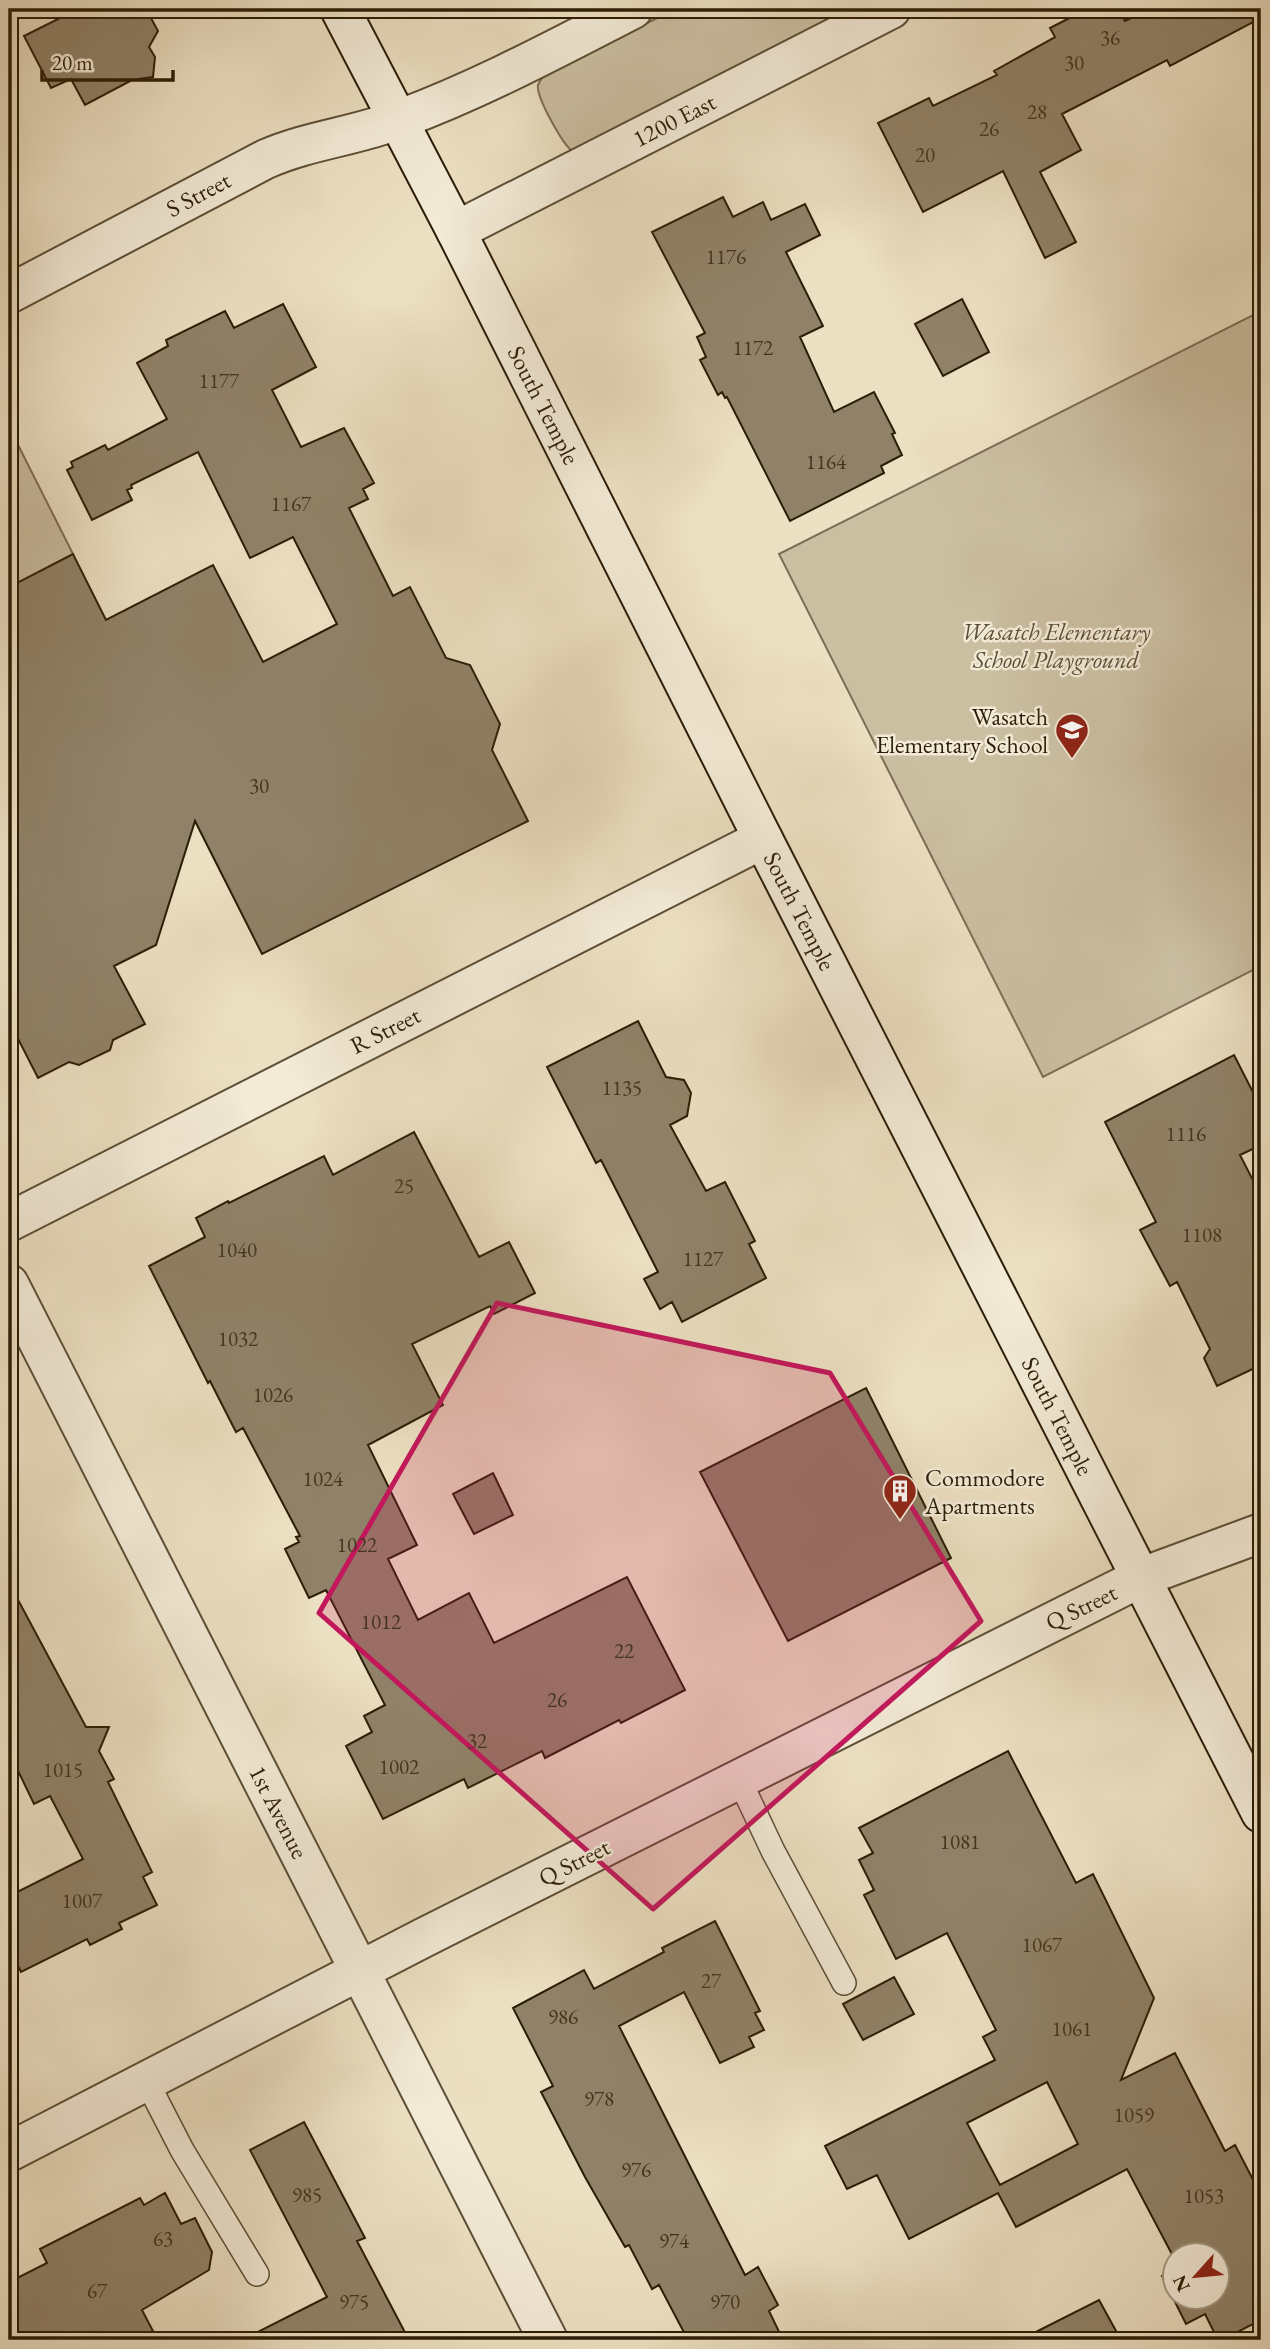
<svg xmlns="http://www.w3.org/2000/svg" width="1270" height="2349" font-family="'EB Garamond',serif">
<rect width="100%" height="100%" fill="#ece0c2"/>
<filter id="stains"><feTurbulence type="fractalNoise" baseFrequency=".00286" numOctaves="4"/><feColorMatrix values="0 0 0 0 .2 0 0 0 0 .09 0 0 0 0 .02 0 0 0 .5 -.17"/></filter>
<radialGradient id="worn" r=".72"><stop offset=".6" stop-color="#630" stop-opacity="0"/><stop offset="1" stop-color="#630" stop-opacity=".3"/></radialGradient>
<path fill="#cbbfa2" stroke="#7c6e54" stroke-width="2" d="M 675,9 L 862,9 L 572,151 C 562,143 536,97 538,85 C 539,83 543,76 544,75 Z
M 1261,311 L 1261,966 L 1043,1077 L 779,554 Z
M 9,427 L 73,554 L 20,582 L 14,580 L 9,583 Z"/>
<path fill="#908268" stroke="#2c1d06" stroke-width="2" fill-rule="evenodd" d="M 78,9 L 146,9 L 158,31 L 149,47 L 155,57 L 153,77 L 132,80 L 85,105 L 71,79 L 51,88 L 24,36 Z
M 1087,9 L 1119,9 L 1125,21 L 1150,9 L 1261,9 L 1261,18 L 1170,66 L 1167,60 L 1062,114 L 1081,150 L 1040,172 L 1076,242 L 1045,258 L 1003,171 L 923,212 L 878,123 L 929,98 L 933,106 L 997,75 L 994,71 L 1055,37 L 1050,28 Z
M 723,197 L 733,217 L 763,202 L 771,220 L 805,204 L 820,235 L 786,252 L 823,326 L 800,337 L 834,412 L 874,392 L 895,433 L 892,434 L 902,455 L 881,466 L 884,473 L 790,521 L 727,397 L 725,398 L 722,392 L 718,395 L 700,360 L 706,357 L 697,337 L 705,333 L 652,232 Z
M 962,299 L 989,352 L 943,376 L 915,324 Z
M 283,304 L 316,367 L 272,390 L 301,447 L 344,428 L 374,483 L 363,489 L 368,499 L 349,508 L 393,596 L 410,587 L 446,658 L 470,665 L 500,724 L 492,750 L 528,821 L 262,954 L 195,821 L 156,945 L 114,966 L 145,1024 L 113,1040 L 110,1050 L 79,1065 L 69,1062 L 38,1078 L 9,1021 L 9,587 L 73,554 L 106,620 L 213,565 L 263,662 L 337,624 L 293,537 L 250,558 L 198,452 L 131,485 L 132,488 L 127,490 L 132,500 L 92,520 L 67,470 L 73,467 L 71,462 L 105,445 L 108,450 L 167,419 L 137,363 L 168,346 L 166,340 L 225,311 L 234,328 Z
M 638,1021 L 666,1077 L 684,1080 L 691,1093 L 687,1116 L 670,1125 L 706,1191 L 725,1182 L 755,1241 L 749,1244 L 766,1278 L 682,1322 L 672,1302 L 660,1309 L 644,1279 L 658,1272 L 601,1160 L 596,1163 L 547,1067 Z
M 1234,1055 L 1261,1108 L 1261,1145 L 1240,1155 L 1261,1196 L 1261,1365 L 1217,1386 L 1204,1358 L 1210,1349 L 1177,1282 L 1170,1286 L 1140,1230 L 1156,1222 L 1105,1122 Z
M 414,1132 L 479,1257 L 509,1242 L 535,1293 L 494,1314 L 490,1306 L 412,1344 L 443,1405 L 368,1445 L 417,1545 L 388,1559 L 418,1620 L 469,1593 L 494,1643 L 627,1577 L 685,1690 L 621,1723 L 619,1720 L 545,1758 L 542,1751 L 468,1788 L 464,1779 L 383,1819 L 346,1746 L 372,1732 L 364,1716 L 385,1705 L 326,1590 L 309,1598 L 285,1549 L 299,1542 L 296,1537 L 300,1536 L 243,1428 L 236,1432 L 210,1381 L 208,1383 L 149,1266 L 205,1237 L 196,1218 L 228,1201 L 229,1203 L 324,1156 L 333,1175 Z
M 866,1388 L 951,1558 L 788,1641 L 700,1472 Z
M 493,1473 L 513,1515 L 474,1534 L 453,1494 Z
M 9,1583 L 86,1727 L 109,1727 L 99,1751 L 114,1779 L 108,1782 L 152,1872 L 143,1877 L 157,1905 L 119,1923 L 122,1929 L 90,1945 L 87,1939 L 21,1972 L 9,1948 L 9,1896 L 83,1859 L 50,1796 L 34,1804 L 9,1752 Z
M 1008,1751 L 1076,1883 L 1093,1874 L 1154,1998 L 1121,2080 L 1175,2053 L 1225,2151 L 1235,2145 L 1261,2195 L 1261,2320 L 1222,2340 L 1218,2340 L 1205,2314 L 1186,2324 L 1162,2276 L 1175,2269 L 1175,2297 L 1217,2297 L 1217,2255 L 1175,2255 L 1175,2260 L 1127,2169 L 1016,2227 L 998,2193 L 909,2239 L 877,2175 L 847,2189 L 825,2146 L 995,2060 L 983,2037 L 996,2030 L 947,1933 L 896,1959 L 864,1895 L 874,1890 L 859,1860 L 873,1853 L 859,1828 ZM 1047,2082 L 1078,2144 L 1000,2185 L 967,2123 Z
M 715,1921 L 760,2011 L 755,2013 L 764,2030 L 749,2037 L 754,2047 L 720,2063 L 684,1992 L 619,2026 L 745,2275 L 758,2267 L 778,2305 L 769,2311 L 783,2340 L 688,2340 L 659,2285 L 652,2289 L 629,2245 L 625,2247 L 585,2177 L 541,2092 L 553,2086 L 513,2008 L 584,1970 L 594,1989 L 664,1952 L 662,1948 Z
M 894,1977 L 914,2014 L 863,2040 L 843,2004 Z
M 304,2122 L 365,2238 L 357,2241 L 409,2340 L 242,2340 L 327,2297 L 250,2150 Z
M 165,2193 L 181,2224 L 195,2218 L 212,2252 L 209,2270 L 142,2310 L 153,2331 L 135,2340 L 9,2340 L 9,2282 L 47,2263 L 40,2249 L 140,2198 L 144,2205 Z
M 1099,2300 L 1121,2340 L 1020,2340 Z"/>
<g fill="none" stroke-linecap="round" stroke-linejoin="round">
<g stroke="#5c4e35" stroke-width="26">
<path id="lane" d="M 739,1779 L 773,1851 L 844,1983
M 147,2082 L 182,2150 L 257,2274"/>
</g>
<g stroke="#5c4e35" stroke-width="42">
<path id="street" d="M 456,231 L 891,9
M 9,294 L 266,159 C 309,140 357,136 400,119 C 481,89 557,48 633,9
M 9,1222 L 763,839
M 9,1284 L 548,2340
M 9,2152 L 423,1938 L 1142,1577 L 1261,1533"/>
</g>
<g stroke="#2c1d06" stroke-width="42">
<path id="secondary" d="M 340,9 L 456,231 L 763,839 L 1261,1813"/>
</g>
<use href="#lane" stroke="#f3ebd7" stroke-width="23"/>
<use href="#street" stroke="#f3ebd7" stroke-width="38"/>
<use href="#secondary" stroke="#f3ebd7" stroke-width="38"/>
</g>
<path fill="#c2185b" fill-opacity="0.2" stroke="#c2185b" stroke-width="5" stroke-linejoin="round" d="M 497,1303 L 830,1373 L 981,1621 L 653,1909 L 319,1613 Z"/>
<defs>
<g id="school-pin" transform="scale(1.75)"><path d="M0 17L-7.5 6A9.5 9.5 0 1 1 7.5 6Z" fill="#8f2418" stroke="#f3ebd7"/><path d="M0-5L7-2L0 1L-7-2ZM-4 1L0 2.5L4 1V4Q0 6-4 4Z" fill="#fff"/></g>
<g id="building-pin" transform="scale(1.75)"><path d="M0 17L-7.5 6A9.5 9.5 0 1 1 7.5 6Z" fill="#8f2418" stroke="#f3ebd7"/><path d="M-4-6H4V6H1V3H-1V6H-4ZM-2.5-4.3h1.7v1.8h-1.7ZM.8-4.3h1.7v1.8H.8ZM-2.5-1h1.7V.8h-1.7ZM.8-1h1.7V.8H.8Z" fill="#fff"/></g>
</defs>
<g fill-rule="evenodd">
<use href="#school-pin" x="1072" y="730"/>
<use href="#building-pin" x="900" y="1491"/>
</g>
<g text-anchor="middle" dominant-baseline="central" stroke-width="5" stroke-linejoin="round" paint-order="stroke">
<g font-size="21" fill="#45361e">
<text x="1110" y="37">36</text>
<text x="1074" y="62">30</text>
<text x="1037" y="111">28</text>
<text x="989" y="128">26</text>
<text x="925" y="154">20</text>
<text x="726" y="256">1176</text>
<text x="753" y="347">1172</text>
<text x="219" y="380">1177</text>
<text x="826" y="461">1164</text>
<text x="291" y="503">1167</text>
<text x="259" y="785">30</text>
<text x="622" y="1087">1135</text>
<text x="1186" y="1133">1116</text>
<text x="404" y="1185">25</text>
<text x="1202" y="1234">1108</text>
<text x="237" y="1249">1040</text>
<text x="703" y="1258">1127</text>
<text x="238" y="1338">1032</text>
<text x="273" y="1394">1026</text>
<text x="323" y="1478">1024</text>
<text x="357" y="1544">1022</text>
<text x="381" y="1621">1012</text>
<text x="624" y="1650">22</text>
<text x="557" y="1699">26</text>
<text x="477" y="1740">32</text>
<text x="399" y="1766">1002</text>
<text x="63" y="1769">1015</text>
<text x="960" y="1841">1081</text>
<text x="82" y="1900">1007</text>
<text x="1042" y="1944">1067</text>
<text x="711" y="1980">27</text>
<text x="563" y="2016">986</text>
<text x="1072" y="2028">1061</text>
<text x="599" y="2098">978</text>
<text x="1134" y="2114">1059</text>
<text x="636" y="2169">976</text>
<text x="307" y="2194">985</text>
<text x="1204" y="2195">1053</text>
<text x="163" y="2238">63</text>
<text x="674" y="2240">974</text>
<text x="97" y="2290">67</text>
<text x="354" y="2301">975</text>
<text x="725" y="2301">970</text>
</g>
<g font-size="24" fill="#2c1d06" stroke="#f3ebd7">
<text transform="translate(674 120) rotate(-27)">1200 East</text>
<text transform="translate(198 194) rotate(-28)">S Street</text>
<text transform="translate(544 405) rotate(63)">South Temple</text>
<text transform="translate(800 911) rotate(63)">South Temple</text>
<text transform="translate(385 1030) rotate(-27)">R Street</text>
<text transform="translate(1058 1416) rotate(63)">South Temple</text>
<text transform="translate(1081 1607) rotate(-26)">Q Street</text>
<text transform="translate(279 1812) rotate(63)">1st Avenue</text>
<text transform="translate(574 1862) rotate(-27)">Q Street</text>
</g>
<g font-size="24" font-style="italic" fill="#5c4e35" stroke="#f3ebd7">
<text x="1056" y="631">Wasatch Elementary<tspan x="1056" dy="28">School Playground</tspan></text>
</g>
<g font-size="24" fill="#2c1d06" stroke="#f3ebd7" text-anchor="end">
<text x="1048" y="716">Wasatch<tspan x="1048" dy="28">Elementary School</tspan></text>
<text x="925" y="1477" text-anchor="start">Commodore<tspan x="925" dy="28">Apartments</tspan></text>
</g>
</g>
<rect width="1270" height="2349" fill="none" stroke="#ece0c2" stroke-width="35"/>
<rect x="10" y="10" width="1249" height="2328" fill="none" stroke="#2c1d06" stroke-width="3.5"/>
<rect x="18" y="18" width="1235" height="2314" fill="none" stroke="#2c1d06" stroke-width="2"/>
<g transform="translate(1196 2276) rotate(243)"><circle r="33" fill="#f3ebd7" stroke="#a39983" stroke-width="2"/>
<path d="M0-5L12 26L0 18L-12 26Z" fill="#8f2418"/>
<text y="-10" font-size="19" font-weight="bold" text-anchor="middle" fill="#2c1d06">N</text>
</g>
<path d="M42 70v10h131v-10" fill="none" stroke="#2c1d06" stroke-width="3.5"/>
<text x="52" y="70" font-size="21" fill="#2c1d06" stroke="#f3ebd7" stroke-width="5" paint-order="stroke">20 m</text>
<rect width="100%" height="100%" filter="url(#stains)"/>
<rect width="100%" height="100%" fill="url(#worn)"/>
</svg>
